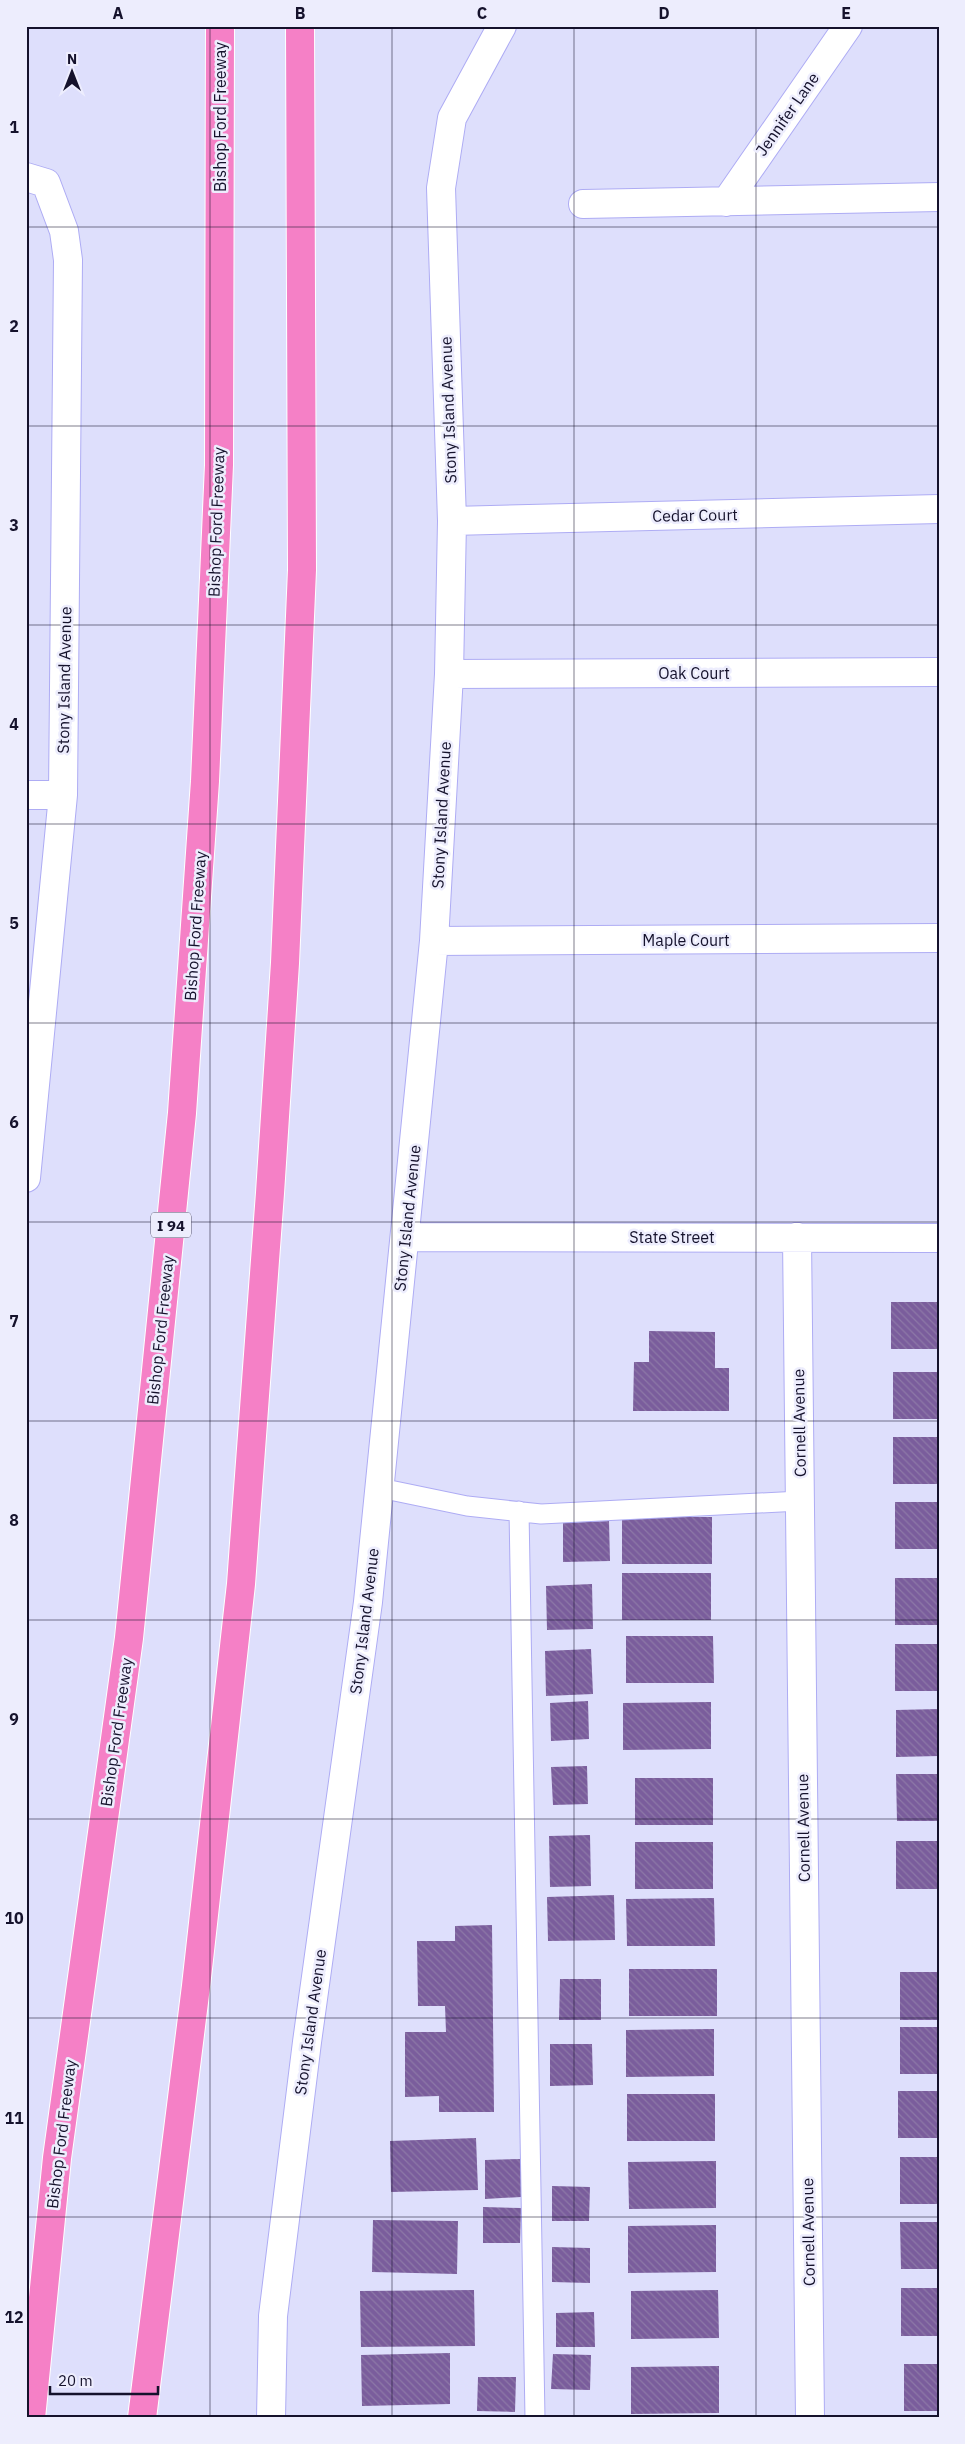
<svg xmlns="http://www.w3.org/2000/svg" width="965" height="2444" font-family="'IBM Plex Sans',sans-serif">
<defs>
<pattern id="building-back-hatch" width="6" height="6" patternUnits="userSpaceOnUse" patternTransform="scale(1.25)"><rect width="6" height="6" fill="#7a5d9c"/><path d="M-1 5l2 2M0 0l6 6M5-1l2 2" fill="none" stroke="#8d78a7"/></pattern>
</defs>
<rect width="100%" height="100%" fill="#dedffc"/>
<path fill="url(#building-back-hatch)" d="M 891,1302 L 939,1302 L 939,1349 L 891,1349 Z
M 649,1331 L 715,1332 L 715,1368 L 729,1368 L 729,1411 L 633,1411 L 634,1362 L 649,1362 Z
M 893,1372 L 939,1372 L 939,1419 L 893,1419 Z
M 893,1437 L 939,1437 L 939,1484 L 893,1484 Z
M 895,1502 L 939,1502 L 939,1549 L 895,1549 Z
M 622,1517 L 712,1517 L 712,1564 L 622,1564 Z
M 609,1521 L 610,1561 L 563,1562 L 563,1523 Z
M 622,1573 L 711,1573 L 711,1620 L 622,1620 Z
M 895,1578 L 939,1578 L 939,1625 L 895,1625 Z
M 592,1584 L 593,1629 L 547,1630 L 546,1586 Z
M 626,1636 L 713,1636 L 714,1683 L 626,1683 Z
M 895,1644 L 939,1644 L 939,1691 L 895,1691 Z
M 591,1649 L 593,1694 L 546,1696 L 545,1651 Z
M 588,1701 L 589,1739 L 551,1741 L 550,1703 Z
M 711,1702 L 711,1749 L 623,1750 L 623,1703 Z
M 939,1709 L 939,1756 L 896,1757 L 896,1710 Z
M 587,1766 L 588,1804 L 553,1805 L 551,1767 Z
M 896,1774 L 939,1774 L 939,1821 L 897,1821 Z
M 635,1778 L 713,1778 L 713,1825 L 635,1825 Z
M 590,1835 L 591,1886 L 550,1887 L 549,1836 Z
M 896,1841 L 939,1841 L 939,1889 L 896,1889 Z
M 635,1842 L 713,1842 L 713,1889 L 635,1889 Z
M 614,1895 L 615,1940 L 548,1941 L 547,1897 Z
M 714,1898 L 715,1946 L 627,1946 L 626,1899 Z
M 492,1925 L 494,2112 L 439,2112 L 439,2096 L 405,2097 L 405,2032 L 446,2032 L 445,2006 L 418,2006 L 417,1941 L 455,1941 L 455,1926 Z
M 629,1969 L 717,1969 L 717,2016 L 629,2016 Z
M 900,1972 L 939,1972 L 939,2020 L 900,2020 Z
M 560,1979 L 601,1979 L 601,2020 L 559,2020 Z
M 900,2027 L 939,2027 L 939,2074 L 900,2074 Z
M 714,2029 L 714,2076 L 626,2077 L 626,2030 Z
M 550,2044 L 592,2044 L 593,2085 L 550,2086 Z
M 898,2091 L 939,2091 L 939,2138 L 898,2138 Z
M 627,2094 L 715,2094 L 715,2141 L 627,2141 Z
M 476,2138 L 478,2190 L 391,2192 L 390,2141 Z
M 900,2157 L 939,2157 L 939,2204 L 900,2204 Z
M 521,2159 L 521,2197 L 485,2199 L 485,2160 Z
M 716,2161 L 716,2208 L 629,2209 L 628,2162 Z
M 552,2186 L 590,2187 L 589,2221 L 552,2221 Z
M 483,2207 L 521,2208 L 520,2243 L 483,2243 Z
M 373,2220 L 458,2221 L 457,2274 L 372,2272 Z
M 900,2222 L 939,2222 L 939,2269 L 901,2269 Z
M 716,2225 L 716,2272 L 628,2273 L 628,2226 Z
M 552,2247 L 590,2248 L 590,2283 L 552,2282 Z
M 901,2288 L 939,2288 L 939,2336 L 901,2336 Z
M 474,2290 L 475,2346 L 361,2347 L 360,2291 Z
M 718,2290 L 719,2338 L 631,2339 L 631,2291 Z
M 594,2312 L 595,2347 L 556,2347 L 556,2313 Z
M 450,2353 L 450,2404 L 362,2406 L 361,2355 Z
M 553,2354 L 591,2355 L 590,2390 L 551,2389 Z
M 904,2364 L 939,2364 L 939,2411 L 904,2411 Z
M 719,2366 L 719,2413 L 631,2414 L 631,2367 Z
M 478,2377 L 516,2377 L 515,2412 L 477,2411 Z"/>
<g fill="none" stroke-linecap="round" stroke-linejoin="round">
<g stroke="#aeacf4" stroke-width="21">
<path id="service" d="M 380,1488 L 467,1506 L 541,1514 L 800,1501
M 519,1511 L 535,2418"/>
</g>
<g stroke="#aeacf4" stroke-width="30">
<path id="minor" d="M 26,177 L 46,183 L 64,231 L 68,260 L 63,795 L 26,1178
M 726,202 L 848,26
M 583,204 L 939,197
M 452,521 L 939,509
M 449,674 L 939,672
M 26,795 L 63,795
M 434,941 L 939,938
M 405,1237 L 939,1238
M 797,1237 L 810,2418
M 271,2418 L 273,2316 L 307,2042 L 368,1602 L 434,941 L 449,674 L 452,521 L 441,188 L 452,118 L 502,26"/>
</g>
<g stroke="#fff" stroke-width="30">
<path id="motorway" d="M 31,2418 L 57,2158 L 129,1638 L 182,1113 L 205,781 L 219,465 L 220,26
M 142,2418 L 196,1986 L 241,1584 L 270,1193 L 285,963 L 302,570 L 300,26"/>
</g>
<use href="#service" stroke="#fff" stroke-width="19"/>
<use href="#minor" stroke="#fff" stroke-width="28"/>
<use href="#motorway" stroke="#f580c6" stroke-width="28"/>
</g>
<path fill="none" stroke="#15122c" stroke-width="1" stroke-opacity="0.55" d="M 210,26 L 210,2418M 392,26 L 392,2418M 574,26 L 574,2418M 756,26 L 756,2418M 26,227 L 939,227M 26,426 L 939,426M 26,625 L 939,625M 26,824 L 939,824M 26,1023 L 939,1023M 26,1222 L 939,1222M 26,1421 L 939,1421M 26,1620 L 939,1620M 26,1819 L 939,1819M 26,2018 L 939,2018M 26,2217 L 939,2217"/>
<g text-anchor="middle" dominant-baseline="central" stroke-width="5" stroke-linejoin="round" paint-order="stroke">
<rect fill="#ededfd" stroke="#56546b" stroke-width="1" x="151" y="1212.5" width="40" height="25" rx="4"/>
<g font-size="15" font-weight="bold" fill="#15122c">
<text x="171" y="1225">I 94</text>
</g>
<g font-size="16" fill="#15122c" stroke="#ededfd">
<text transform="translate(787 114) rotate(-55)">Jennifer Lane</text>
<text transform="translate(220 117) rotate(-90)">Bishop Ford Freeway</text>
<text transform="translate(448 410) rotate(-92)">Stony Island Avenue</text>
<text transform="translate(695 515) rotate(-1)">Cedar Court</text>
<text transform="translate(216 522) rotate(-88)">Bishop Ford Freeway</text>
<text x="694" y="673">Oak Court</text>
<text transform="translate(64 680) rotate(-89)">Stony Island Avenue</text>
<text transform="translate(441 815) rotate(-87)">Stony Island Avenue</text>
<text transform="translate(195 926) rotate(-86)">Bishop Ford Freeway</text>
<text x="686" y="940">Maple Court</text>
<text transform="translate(407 1218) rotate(-84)">Stony Island Avenue</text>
<text x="672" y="1237">State Street</text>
<text transform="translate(160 1330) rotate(-84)">Bishop Ford Freeway</text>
<text transform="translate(799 1423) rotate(-91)">Cornell Avenue</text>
<text transform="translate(364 1621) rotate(-83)">Stony Island Avenue</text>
<text transform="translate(116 1732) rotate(-82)">Bishop Ford Freeway</text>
<text transform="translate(803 1828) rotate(-91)">Cornell Avenue</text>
<text transform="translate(310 2022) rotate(-82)">Stony Island Avenue</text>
<text transform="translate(61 2134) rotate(-83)">Bishop Ford Freeway</text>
<text transform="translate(808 2232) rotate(-91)">Cornell Avenue</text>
</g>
</g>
<rect width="965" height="2444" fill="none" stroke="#ededfd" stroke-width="55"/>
<g transform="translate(72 72)" stroke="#ededfd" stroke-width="4" paint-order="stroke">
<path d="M0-4L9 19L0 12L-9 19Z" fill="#15122c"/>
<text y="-8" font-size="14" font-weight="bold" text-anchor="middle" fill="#15122c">N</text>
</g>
<path d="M50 2386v8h108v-8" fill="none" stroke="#15122c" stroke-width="2.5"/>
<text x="58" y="2386" font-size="15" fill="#15122c" stroke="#ededfd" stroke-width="4" paint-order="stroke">20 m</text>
<rect x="28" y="28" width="910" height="2388" fill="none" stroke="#15122c" stroke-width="2"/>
<g font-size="16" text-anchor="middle" font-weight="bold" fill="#15122c">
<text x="118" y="19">A</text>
<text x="300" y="19">B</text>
<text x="482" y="19">C</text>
<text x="664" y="19">D</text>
<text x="846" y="19">E</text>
<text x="14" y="133">1</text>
<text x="14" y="332">2</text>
<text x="14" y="531">3</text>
<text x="14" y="730">4</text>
<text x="14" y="929">5</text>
<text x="14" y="1128">6</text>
<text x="14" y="1327">7</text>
<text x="14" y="1526">8</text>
<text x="14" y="1725">9</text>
<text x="14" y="1924">10</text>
<text x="14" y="2124">11</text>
<text x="14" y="2323">12</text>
</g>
</svg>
